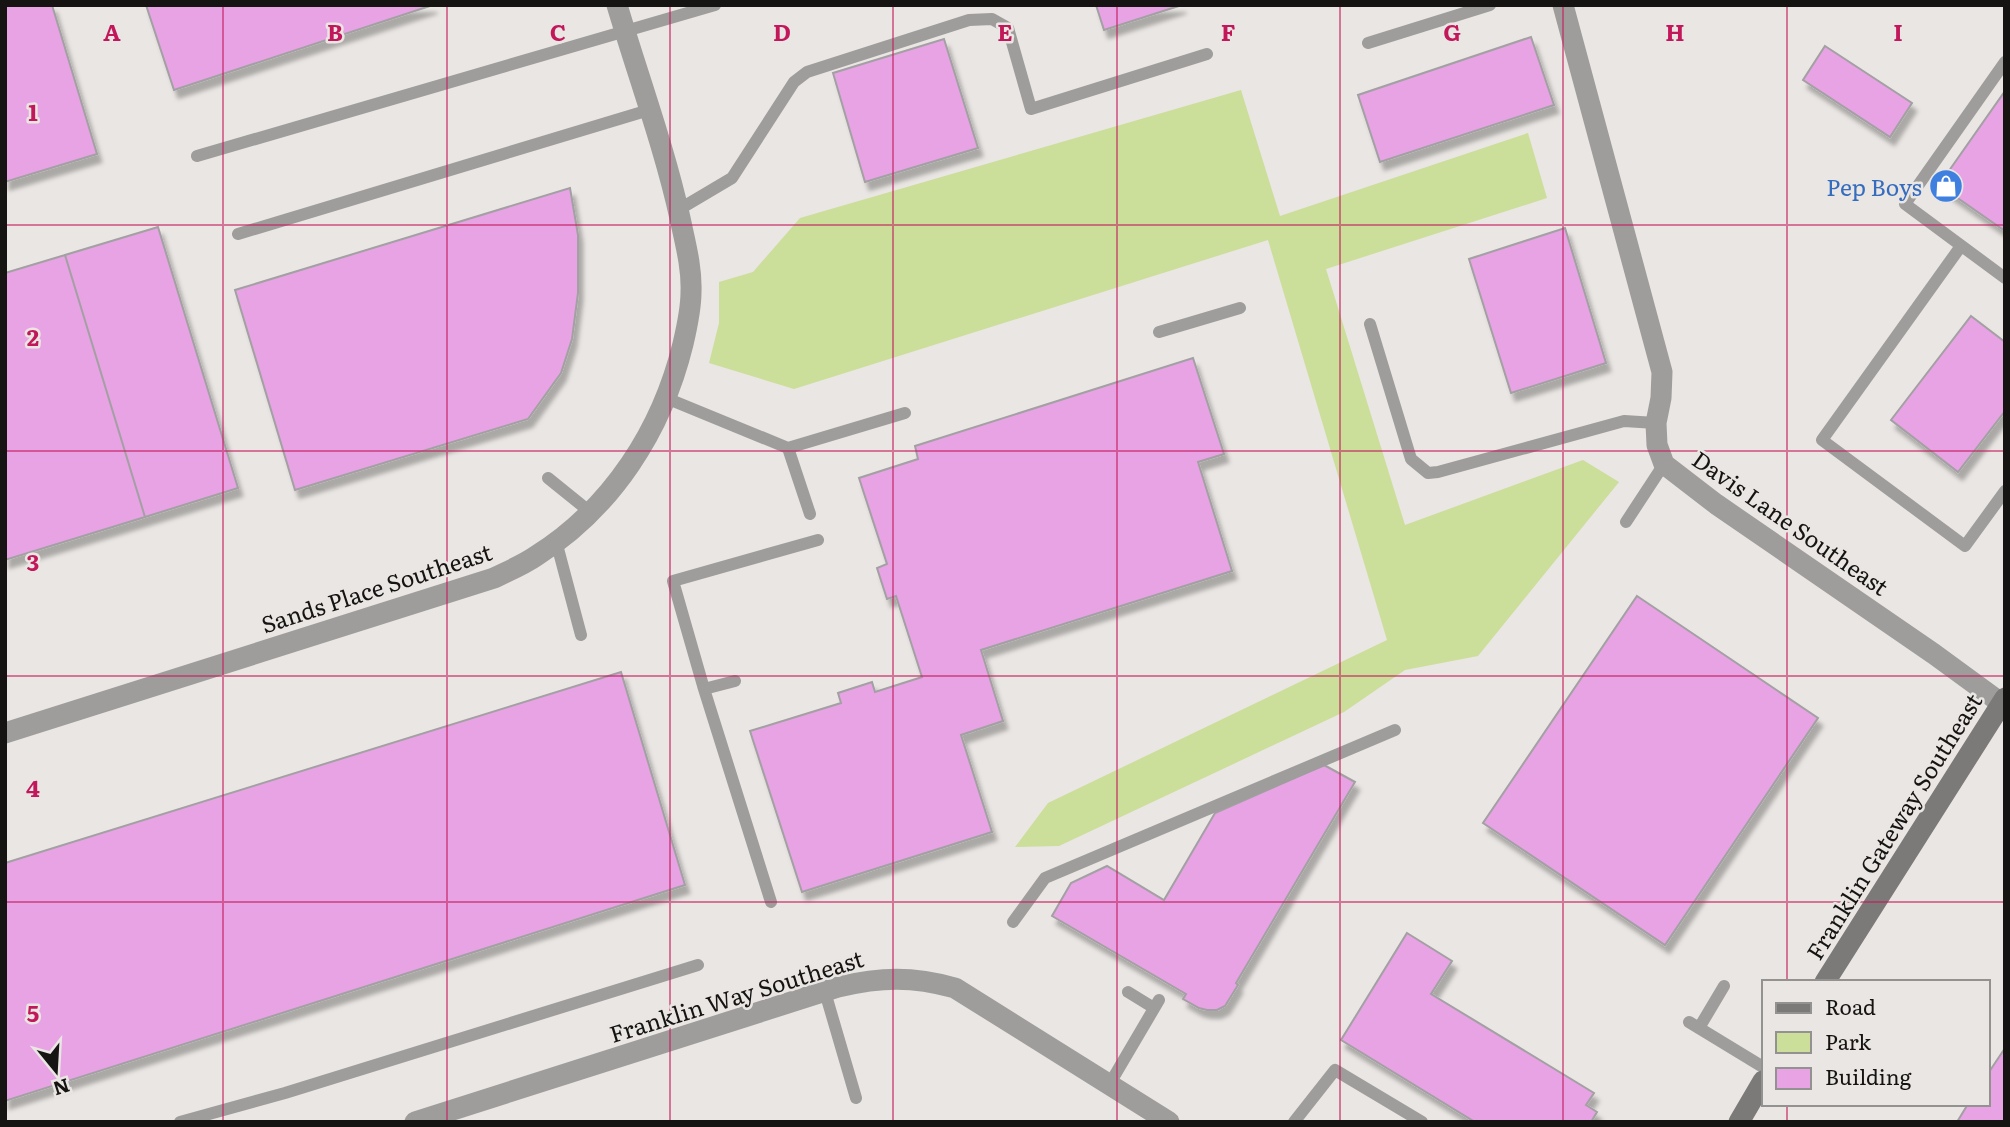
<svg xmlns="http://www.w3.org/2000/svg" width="2010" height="1127" font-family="Literata,serif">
<defs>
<filter id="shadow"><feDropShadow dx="4.5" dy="8" stdDeviation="2" flood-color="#0004"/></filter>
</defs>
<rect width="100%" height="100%" fill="#e9e6e3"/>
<path fill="#cbde9a" d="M 1241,90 L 1280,216 L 1528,133 L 1547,198 L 1326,269 L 1405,525 L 1583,460 L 1619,482 L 1478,656 L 1405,670 L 1344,712 L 1059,846 L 1015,847 L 1048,803 L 1387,640 L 1268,240 L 794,389 L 709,363 L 719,323 L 719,282 L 753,272 L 800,218 Z"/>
<path fill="#e7a3e3" stroke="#a3a0a3" stroke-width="2" filter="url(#shadow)" d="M 5,5 L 52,5 L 97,154 L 5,182 Z
M 146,5 L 433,5 L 174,90 Z
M 1096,5 L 1182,5 L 1104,30 Z
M 1531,37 L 1554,105 L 1380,162 L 1358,95 Z
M 944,39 L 978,148 L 865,182 L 833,73 Z
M 1825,46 L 1912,103 L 1890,137 L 1803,80 Z
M 2005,91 L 2005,231 L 1939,185 Z
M 570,188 L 578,235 L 578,293 L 572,339 L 561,373 L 528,419 L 295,490 L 235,290 Z
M 158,227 L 238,488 L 145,517 L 65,255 Z
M 1565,228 L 1606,363 L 1511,393 L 1469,259 Z
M 65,255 L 145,517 L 5,560 L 5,273 Z
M 1971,316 L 2005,342 L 2005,411 L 1958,472 L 1891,420 Z
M 1193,358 L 1224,454 L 1198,462 L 1232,571 L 981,650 L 1003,721 L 961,735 L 992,832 L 802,892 L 750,731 L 841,703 L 838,693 L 872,682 L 875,692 L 922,677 L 896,596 L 887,599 L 877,568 L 887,564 L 859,478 L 918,459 L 915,446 Z
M 1637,596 L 1818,718 L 1665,945 L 1483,823 Z
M 621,672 L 685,885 L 5,1101 L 5,863 Z
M 1324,765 L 1355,782 L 1236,983 L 1238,985 L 1225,1006 L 1217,1010 L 1207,1010 L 1199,1008 L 1183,999 L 1186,994 L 1052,916 L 1071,883 L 1107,866 L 1164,900 L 1215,813 Z
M 1407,933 L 1452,961 L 1431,994 L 1594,1093 L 1586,1105 L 1597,1112 L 1591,1122 L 1475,1122 L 1341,1040 Z
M 2005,1048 L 2005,1122 L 1957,1122 L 1968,1104 L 1987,1104 L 1987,1075 Z"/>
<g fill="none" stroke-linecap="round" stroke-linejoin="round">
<path stroke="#9f9d9c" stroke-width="12" d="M 1368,43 L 1490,5
M 2005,62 L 1905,204 L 2005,278
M 197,156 L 715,5
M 678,210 L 732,178 L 794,82 L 807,72 L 969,20 L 992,19 L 1008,28 L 1031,109 L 1207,54
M 238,234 L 649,110
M 1961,246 L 1822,440 L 1965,546 L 2005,491
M 1370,324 L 1411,459 L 1428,473 L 1438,472 L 1624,421 L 1656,423
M 1159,332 L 1240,308
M 666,398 L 788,448 L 810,514
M 788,448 L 905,413
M 548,478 L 590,512
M 1626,522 L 1664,464
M 556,541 L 581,635
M 704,689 L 735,681
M 771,902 L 704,689 L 673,581 L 818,540
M 1013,922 L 1045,878 L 1395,730
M 825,992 L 856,1098
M 1128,992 L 1154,1008
M 1689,1022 L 1763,1067
M 1699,1028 L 1724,986
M 1109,1085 L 1159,1000
M 180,1122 L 285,1093 L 698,965
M 1294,1122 L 1335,1070 L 1422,1122"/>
<path stroke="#9f9d9c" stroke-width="21" d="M 1563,5 L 1662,372 L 1661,398 L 1656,423 L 1657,445 L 1664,464 L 1716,504 L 1934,654 L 2001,703
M 5,733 L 494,578 C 508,571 523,565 536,556 C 612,508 662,430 683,344 C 687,327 691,309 691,292 C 692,267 685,242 680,218 C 664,146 638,76 617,5
M 415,1122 L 838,987 C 881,977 912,976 955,988 L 1169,1122"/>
<path stroke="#7c7979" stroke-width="21" d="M 1825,982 L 2005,698
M 1739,1122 L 1763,1081"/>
</g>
<path fill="none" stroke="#c2185b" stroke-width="2" stroke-opacity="0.55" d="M 223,5 L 223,1122M 447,5 L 447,1122M 670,5 L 670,1122M 893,5 L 893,1122M 1117,5 L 1117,1122M 1340,5 L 1340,1122M 1563,5 L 1563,1122M 1787,5 L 1787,982M 5,225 L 2005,225M 5,451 L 2005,451M 5,676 L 2005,676M 5,902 L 2005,902M 1787,1104 L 1787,1122"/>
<defs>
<g id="shop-disc" transform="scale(1.75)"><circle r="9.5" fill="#3f7fe0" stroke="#e9e6e3"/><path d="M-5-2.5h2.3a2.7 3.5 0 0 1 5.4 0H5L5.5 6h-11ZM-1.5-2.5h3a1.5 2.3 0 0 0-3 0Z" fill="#fff"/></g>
</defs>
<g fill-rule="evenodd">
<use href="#shop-disc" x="1946" y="186"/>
</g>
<g text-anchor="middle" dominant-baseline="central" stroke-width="5" stroke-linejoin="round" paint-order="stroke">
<g font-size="23" fill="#366cbe" stroke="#e9e6e3" text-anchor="end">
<text x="1922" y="186">Pep Boys</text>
</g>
<g font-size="23" fill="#151413" stroke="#e9e6e3">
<text transform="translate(1791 522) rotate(35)">Davis Lane Southeast</text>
<text transform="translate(376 587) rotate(-18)">Sands Place Southeast</text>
<text transform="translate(1893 826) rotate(-58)">Franklin Gateway Southeast</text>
<text transform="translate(736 995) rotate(-17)">Franklin Way Southeast</text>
</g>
</g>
<g font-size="23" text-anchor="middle" font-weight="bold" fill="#c2185b" stroke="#e9e6e3" stroke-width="5" stroke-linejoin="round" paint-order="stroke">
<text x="112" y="41">A</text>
<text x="335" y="41">B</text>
<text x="558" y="41">C</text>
<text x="782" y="41">D</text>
<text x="1005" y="41">E</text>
<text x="1228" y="41">F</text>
<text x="1452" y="41">G</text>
<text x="1675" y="41">H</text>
<text x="1898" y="41">I</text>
<text x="33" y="121">1</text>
<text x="33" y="346">2</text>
<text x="33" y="571">3</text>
<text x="33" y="797">4</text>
<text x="33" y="1022">5</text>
</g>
<rect width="2010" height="1127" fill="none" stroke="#151413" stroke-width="14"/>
<rect x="1762" y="980" width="228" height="126" fill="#e9e6e3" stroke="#949290" stroke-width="2"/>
<rect x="1776" y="1003" width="35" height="10" fill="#7c7979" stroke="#949290" stroke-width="2"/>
<text x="1825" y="1015" font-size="21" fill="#151413">Road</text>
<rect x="1776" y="1032" width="35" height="21" fill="#cbde9a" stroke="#949290" stroke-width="2"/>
<text x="1825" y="1050" font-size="21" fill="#151413">Park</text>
<rect x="1776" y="1068" width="35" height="21" fill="#e7a3e3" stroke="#949290" stroke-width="2"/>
<text x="1825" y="1085" font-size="21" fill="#151413">Building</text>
<g transform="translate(56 1071) rotate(162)" stroke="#e9e6e3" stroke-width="5" paint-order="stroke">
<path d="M0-5L12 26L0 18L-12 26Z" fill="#151413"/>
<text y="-10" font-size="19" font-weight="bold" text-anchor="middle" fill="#151413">N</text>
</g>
</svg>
